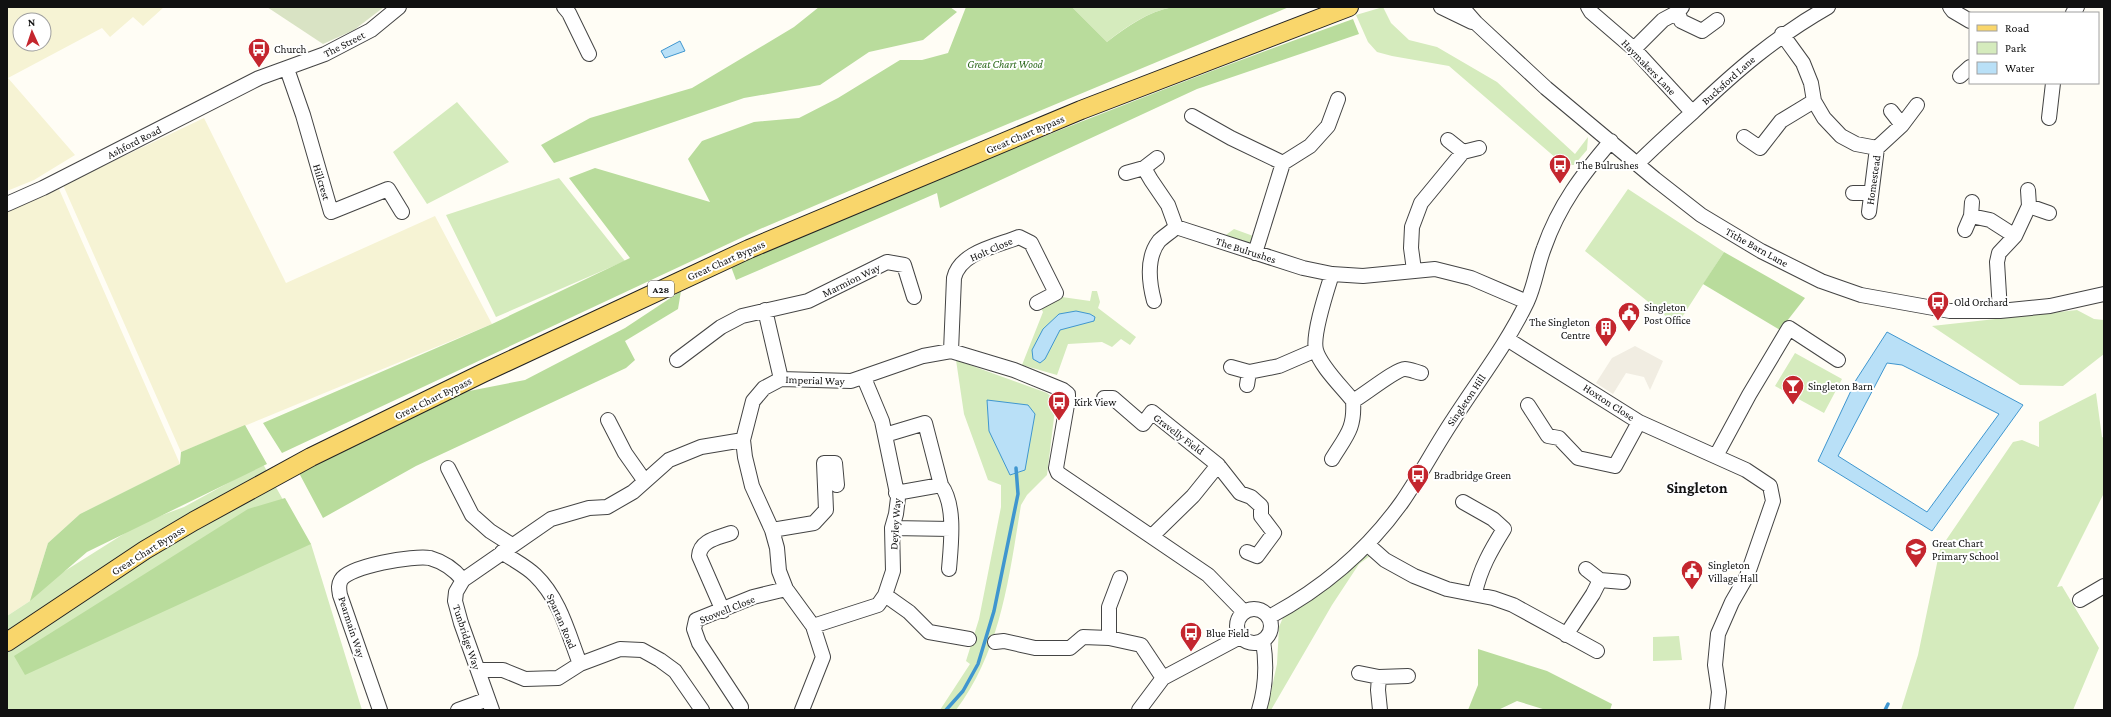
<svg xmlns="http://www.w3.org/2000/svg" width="2111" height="717" font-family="'Crimson Pro',serif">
<rect width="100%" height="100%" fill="#fffdf5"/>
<path fill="#f6f3d4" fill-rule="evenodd" d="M 7,7 L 164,7 L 143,26 L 133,17 L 110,37 L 102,28 L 8,78 L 75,155 L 34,180 L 7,191 ZM 20,20 L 44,20 L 44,44 L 20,44 Z
M 204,118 L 286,283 L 435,216 L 492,324 L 181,452 L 63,185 Z
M 59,189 L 180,464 L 80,514 L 48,543 L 30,601 L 7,616 L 7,211 Z"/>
<path fill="#d5ebbd" d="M 1072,7 L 1173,7 C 1147,12 1127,26 1107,42 Z
M 1383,7 L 1391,23 L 1409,40 L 1437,47 L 1497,82 L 1575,154 L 1588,137 L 1587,150 L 1574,165 L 1564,165 L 1449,66 L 1392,56 L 1377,52 L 1368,42 L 1356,15 Z
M 457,102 L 509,162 L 427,204 L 393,152 Z
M 559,178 L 625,261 L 496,317 L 446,215 Z
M 1628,189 L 1724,252 L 1677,325 L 1585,251 Z
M 1234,229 L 1256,237 L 1249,244 L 1223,237 Z
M 1092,291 L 1097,291 L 1100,302 L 1098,308 L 1136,337 L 1130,345 L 1121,339 L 1112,347 L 1102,342 L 1068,344 L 1057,375 L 1022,365 L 1043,312 L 1040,306 L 1062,297 L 1090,301 Z
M 2077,310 L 2094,319 L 2104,320 L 2104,354 L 2063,386 L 2020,385 L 1932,326 Z
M 1795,353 L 1842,379 L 1824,413 L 1775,386 Z
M 956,360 L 1047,393 L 1056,401 L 1047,475 L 1027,495 L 1021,505 C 1009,577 1001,650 956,710 L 940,710 L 970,664 L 966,661 L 979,619 L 1001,507 L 1001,485 L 988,480 L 964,414 Z
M 2096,393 L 2102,437 L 2104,438 L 2104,493 L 2057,587 L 2062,586 L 2099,648 L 2073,710 L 1901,710 L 1918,655 L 1940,549 L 2013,442 L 2022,440 L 2039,447 L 2039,422 Z
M 263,464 L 306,541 L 311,544 L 362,710 L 7,710 L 7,616 L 30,601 L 33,591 L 141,523 L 184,507 Z
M 1364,555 L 1370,556 L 1359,564 L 1332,605 L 1271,710 L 1267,710 L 1277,664 L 1279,627 L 1284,615 Z
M 1679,636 L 1682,660 L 1653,661 L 1653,637 Z"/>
<path fill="#b9dc9c" d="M 819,7 L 950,7 L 957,12 L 923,40 L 869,52 L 820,85 L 744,98 L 554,163 L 541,145 L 590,118 L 692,88 L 794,27 Z
M 966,7 L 1072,7 L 1107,42 C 1128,26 1147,12 1173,7 L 1289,7 L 919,161 L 760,229 L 282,453 L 263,423 L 492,324 L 630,258 L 569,178 L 595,168 L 710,202 L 688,159 L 702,141 L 754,122 L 799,118 L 838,98 L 900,60 L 922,60 L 948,53 Z
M 1353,19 L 1359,34 L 1197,89 L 940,208 L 937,193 L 736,280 L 730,264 C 937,179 1143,94 1353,19 Z
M 1724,252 L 1805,298 L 1780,330 L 1703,284 Z
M 681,291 L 678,309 L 625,341 L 635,360 L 626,368 L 416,466 L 323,518 L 299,473 L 464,392 L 525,380 L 625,328 Z
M 245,425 L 267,464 L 87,552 L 30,601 L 48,543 L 80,514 L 180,464 L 181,452 Z
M 285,498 L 311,544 L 25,675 L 14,656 L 248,509 Z
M 1478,649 L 1547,671 L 1612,704 L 1610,710 L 1546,710 L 1517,701 L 1498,710 L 1468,710 L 1478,685 Z"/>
<path fill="#d9e3c4" d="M 267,7 L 384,7 L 354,30 L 323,44 Z"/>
<path fill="#f1ede2" d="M 1635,346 L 1663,361 L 1650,390 L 1644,377 L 1626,373 L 1613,394 L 1596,383 L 1612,358 Z"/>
<path fill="#b9e0f7" stroke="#3f96cf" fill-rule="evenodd" d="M 680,41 L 685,51 L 665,58 L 661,51 Z
M 1076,311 L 1090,314 L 1095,317 L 1094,321 L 1060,330 L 1045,359 L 1040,363 L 1033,359 L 1032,350 L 1043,329 L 1059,314 Z
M 1887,332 L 2023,405 L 1932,531 L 1818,461 L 1856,380 ZM 1887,363 L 1902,365 L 1999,414 L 1927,512 L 1838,456 Z
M 987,400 L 1028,405 L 1035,414 L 1025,470 L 1010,475 L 989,431 Z"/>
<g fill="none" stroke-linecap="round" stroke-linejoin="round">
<path stroke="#3f96cf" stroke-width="3.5" d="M 946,710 L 963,691 L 978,664 L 994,611 L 1018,494 L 1016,468
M 1885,710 L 1888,704"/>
<g stroke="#444" stroke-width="16">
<path id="minor" d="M 564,7 L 569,13 L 589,54
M 1441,7 L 1472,22
M 1462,7 L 1476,23 L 1546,88 L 1655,179 L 1701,215 L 1761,251 L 1821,281 L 1861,295 L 1950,311 L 2000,311 L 2050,306 L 2104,294
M 1588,7 L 1591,12 L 1634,49 L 1692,112
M 1950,7 L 1953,11 L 1970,21
M 1678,12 L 1681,21 L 1702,31 L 1717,20
M 2073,13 L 2077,7
M 1782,34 L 1803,63 L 1811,83 L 1814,101 L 1824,118 L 1841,136 L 1856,144 L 1877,148
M 1634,49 L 1663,20 L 1678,12 L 1682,7
M 287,69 L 303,115 L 331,212 L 388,189 L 402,212
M 1960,76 L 1970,67
M 1891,111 L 1902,125
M 1192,116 L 1231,138 L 1283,163
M 2049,118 L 2053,83
M 1744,137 L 1760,148 L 1781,121 L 1814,101
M 1448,140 L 1463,152
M 1157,158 L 1144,168 L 1151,180 L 1168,205 L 1176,227 L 1303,268 L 1332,274 L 1363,276 L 1435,269 L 1471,278 L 1527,302
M 1637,164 C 1655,146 1674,129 1693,112 C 1737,70 1774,38 1828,7
M 1126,173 L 1144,168
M 1853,193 L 1871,193
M 7,204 L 43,188 L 259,78 L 325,54 L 371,30 L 399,7
M 2029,206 L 2049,213
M 1869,212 L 1877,148 L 1902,125 L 1917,105
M 1971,216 L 1990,220 L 2015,236
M 1965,230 L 1971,216 L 1972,202
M 1255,253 L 1283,163 L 1310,146 L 1328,126 L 1338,99
M 1414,270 L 1411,248 L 1412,227 L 1421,203 L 1463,152 L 1479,148
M 1332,274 C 1327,290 1312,335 1316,350 C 1320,366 1343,388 1353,401
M 1154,301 C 1149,282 1146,258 1159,241 C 1164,236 1171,232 1176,227
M 765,310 L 781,379
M 2000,311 L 1997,262 L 1999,253 L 2015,236 L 2029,206 L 2028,190
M 1507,339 L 1639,422 L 1746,470 L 1770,486 L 1773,501 L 1747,576 L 1732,602 L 1718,634 L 1715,665 L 1719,692 L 1717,710
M 951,351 L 954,278 C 960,252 997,246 1019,237 L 1031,243 L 1056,293 L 1037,303
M 677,360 L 721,327 L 742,316 L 808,301 L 887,262 L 904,265 L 914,297
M 1231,367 L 1249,372 L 1279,366 L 1316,350
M 1247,385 L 1249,372
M 1104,398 L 1113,398 L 1143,424 L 1152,412 L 1218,465 L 1240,493 L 1251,497 L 1261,506 L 1261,516 L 1274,533 L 1257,556 L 1247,552
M 1528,405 L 1548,436 L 1559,438 L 1578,458 L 1615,466 L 1639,422
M 608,420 L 625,453 L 644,480
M 885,435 L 925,423 L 941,485
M 1716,456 L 1749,395 L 1789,328 L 1838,360
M 1332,459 C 1346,436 1355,429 1353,401 C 1364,395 1396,369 1405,369 C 1410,369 1416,372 1421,373
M 448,468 L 472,515 L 490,531 L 512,545
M 896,493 L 941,485 C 956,505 951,544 949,569
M 1463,502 L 1493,519 L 1504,529 C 1491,550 1480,569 1475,593
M 892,528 L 951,529
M 772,530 L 814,523 L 826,510 L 824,463 L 835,463 L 837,485
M 1152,536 L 1193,496 L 1218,465
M 1367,544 L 1385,560 L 1414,576 L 1447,589 L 1493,598 L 1513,605 L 1597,651
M 502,552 C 513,560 526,566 535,575 C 560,599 568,633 580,664
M 1586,569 L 1600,580 L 1623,582
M 885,595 L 909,612 L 929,632 L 969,639
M 2080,600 L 2104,586
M1237 626a17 17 0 1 1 34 0a17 17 0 1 1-34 0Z
M 723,611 L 699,556 C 700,540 718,538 731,533
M 1269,617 C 1322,589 1367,551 1402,502 C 1420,476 1435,447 1453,420 C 1478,381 1507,344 1527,302 C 1535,285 1537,266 1544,248 C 1559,205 1582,175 1611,141
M 813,626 L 878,605 L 885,595 L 893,571 L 892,528 L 896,514 L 898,498 L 882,421 L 864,378
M 1566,635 L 1593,594 L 1600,580
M 1109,638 L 1109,607 L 1120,578
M 995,642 L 1004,641 L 1035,648 L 1070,648 L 1083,637 L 1109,638 L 1141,645 L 1163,678
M 478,670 L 503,670 L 525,679 L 558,678 L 580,664 L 620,649 L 642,650 L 660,660 L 675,671 L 702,710
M 1359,673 L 1379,677 L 1408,676
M 1379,677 L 1378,690 L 1380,710
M 741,707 L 699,643 L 694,629 L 696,620 L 753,597 L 786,589
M 380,710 L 340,595 C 339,589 338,585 341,580 C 349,566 414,555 430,558 C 444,562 454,569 463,580
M 458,710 L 488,699
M 492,710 L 461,623 L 455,601 L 456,592 L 463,580 L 551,519 L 589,508 L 607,507 L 633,492 L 669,460 L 701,447 L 743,440
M 802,710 L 823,657 L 813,626 L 786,589 L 779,571 L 777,548 L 772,530 L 752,486 L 745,457 L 743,440 L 753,401 L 764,388 L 781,379 L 851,381 L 923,356 L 951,351 L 1014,370 L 1063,390 L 1068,394 L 1068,399 L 1056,468 L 1058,473 L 1208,575 L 1244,612
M 1139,710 L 1163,678 L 1240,637
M 1259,710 C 1266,687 1267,665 1263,641"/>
</g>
<g stroke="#222" stroke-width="20">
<path id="major" d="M 7,642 L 145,550 L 194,521 L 311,457 L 483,373 L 749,249 L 1081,110 L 1349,7"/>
</g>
<use href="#minor" stroke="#fff" stroke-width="14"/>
<use href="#major" stroke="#f9d66b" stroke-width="18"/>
</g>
<defs>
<g id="bus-pin" transform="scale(1.15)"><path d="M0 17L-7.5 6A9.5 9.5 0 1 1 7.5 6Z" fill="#c4262e" stroke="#fff"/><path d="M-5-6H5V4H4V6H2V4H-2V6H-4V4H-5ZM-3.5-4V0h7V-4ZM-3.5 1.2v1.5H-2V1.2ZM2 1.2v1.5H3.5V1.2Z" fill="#fff"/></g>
<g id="civic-pin" transform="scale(1.15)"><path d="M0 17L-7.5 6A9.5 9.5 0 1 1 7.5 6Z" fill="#c4262e" stroke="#fff"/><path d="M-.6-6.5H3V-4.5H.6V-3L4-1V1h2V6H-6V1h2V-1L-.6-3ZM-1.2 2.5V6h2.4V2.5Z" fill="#fff"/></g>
<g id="building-pin" transform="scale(1.15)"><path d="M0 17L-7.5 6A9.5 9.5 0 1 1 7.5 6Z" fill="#c4262e" stroke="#fff"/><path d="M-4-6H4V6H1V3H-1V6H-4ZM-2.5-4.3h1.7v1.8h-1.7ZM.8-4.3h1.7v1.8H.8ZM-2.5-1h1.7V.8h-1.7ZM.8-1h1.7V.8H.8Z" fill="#fff"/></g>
<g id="bar-pin" transform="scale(1.15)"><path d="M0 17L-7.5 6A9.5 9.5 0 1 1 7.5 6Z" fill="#c4262e" stroke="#fff"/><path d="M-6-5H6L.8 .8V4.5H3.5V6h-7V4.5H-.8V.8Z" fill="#fff"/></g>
<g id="school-pin" transform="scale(1.15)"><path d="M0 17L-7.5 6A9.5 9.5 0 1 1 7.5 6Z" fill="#c4262e" stroke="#fff"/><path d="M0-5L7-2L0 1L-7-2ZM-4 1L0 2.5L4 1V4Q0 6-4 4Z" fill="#fff"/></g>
</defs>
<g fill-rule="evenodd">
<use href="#bus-pin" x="259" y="49"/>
<use href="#bus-pin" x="1560" y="165"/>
<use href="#bus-pin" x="1938" y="302"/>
<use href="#civic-pin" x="1629" y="313"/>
<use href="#building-pin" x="1606" y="328"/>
<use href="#bar-pin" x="1793" y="386"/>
<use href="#bus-pin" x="1059" y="402"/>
<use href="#bus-pin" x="1418" y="475"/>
<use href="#school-pin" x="1916" y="549"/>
<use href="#civic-pin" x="1692" y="571"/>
<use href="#bus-pin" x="1191" y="633"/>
</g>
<g text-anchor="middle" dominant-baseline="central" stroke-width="4" stroke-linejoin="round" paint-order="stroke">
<rect fill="#fff" stroke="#585858" stroke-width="1" x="648" y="281" width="26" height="16" rx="3"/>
<g font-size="10" font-weight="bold" fill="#111">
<text x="661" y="289">A28</text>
</g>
<g font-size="11" fill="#111" stroke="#fff">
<text transform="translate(344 44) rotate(-27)">The Street</text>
<text transform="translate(1649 67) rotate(46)">Haymakers Lane</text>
<text transform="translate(1728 80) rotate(-42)">Bucksford Lane</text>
<text transform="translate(1025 134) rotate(-23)">Great Chart Bypass</text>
<text transform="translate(134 142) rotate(-27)">Ashford Road</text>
<text transform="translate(1873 180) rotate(-82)">Homestead</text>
<text transform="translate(322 182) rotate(74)">Hillcrest</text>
<text transform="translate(1757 247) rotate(29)">Tithe Barn Lane</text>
<text transform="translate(991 249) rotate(-24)">Holt Close</text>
<text transform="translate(1246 250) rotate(18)">The Bulrushes</text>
<text transform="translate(726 260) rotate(-24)">Great Chart Bypass</text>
<text transform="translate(851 280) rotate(-26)">Marmion Way</text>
<text transform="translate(815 380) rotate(2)">Imperial Way</text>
<text transform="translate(433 398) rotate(-26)">Great Chart Bypass</text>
<text transform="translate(1466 400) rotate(-56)">Singleton Hill</text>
<text transform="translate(1609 402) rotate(33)">Hoxton Close</text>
<text transform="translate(1179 434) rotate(37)">Gravelly Field</text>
<text transform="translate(895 524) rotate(-86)">Deyley Way</text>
<text transform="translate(148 550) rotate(-32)">Great Chart Bypass</text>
<text transform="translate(727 609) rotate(-22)">Stowell Close</text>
<text transform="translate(562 621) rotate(67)">Spartan Road</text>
<text transform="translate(352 627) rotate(72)">Pearmain Way</text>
<text transform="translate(467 637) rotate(72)">Tunbridge Way</text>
</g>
<g font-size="11" fill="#111" stroke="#fff" text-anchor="start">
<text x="274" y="49">Church</text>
<text x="1576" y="165">The Bulrushes</text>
<text x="1954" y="302">Old Orchard</text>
<text x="1644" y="307">Singleton<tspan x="1644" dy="13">Post Office</tspan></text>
<text x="1590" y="322" text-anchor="end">The Singleton<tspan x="1590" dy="13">Centre</tspan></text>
<text x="1808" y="386">Singleton Barn</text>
<text x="1074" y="402">Kirk View</text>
<text x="1434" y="475">Bradbridge Green</text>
<text x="1932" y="543">Great Chart<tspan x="1932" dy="13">Primary School</tspan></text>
<text x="1708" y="565">Singleton<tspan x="1708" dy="13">Village Hall</tspan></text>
<text x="1206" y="633">Blue Field</text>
</g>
<g font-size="11" font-style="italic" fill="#2f6b1f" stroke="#fff">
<text x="1005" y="64">Great Chart Wood</text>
</g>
<g font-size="15" font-weight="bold" fill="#111" stroke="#fff">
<text x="1697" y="488">Singleton</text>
</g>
</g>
<rect width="2111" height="717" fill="none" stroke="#111111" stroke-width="16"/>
<rect x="1969" y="12" width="130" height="72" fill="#ffffff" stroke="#a0a0a0"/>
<rect x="1977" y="25" width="20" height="6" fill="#f9d66b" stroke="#a0a0a0"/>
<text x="2005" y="32" font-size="12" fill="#111111">Road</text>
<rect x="1977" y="42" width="20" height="12" fill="#d5ebbd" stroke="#a0a0a0"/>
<text x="2005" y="52" font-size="12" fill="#111111">Park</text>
<rect x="1977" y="62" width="20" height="12" fill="#b9e0f7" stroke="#a0a0a0"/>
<text x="2005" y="72" font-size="12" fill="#111111">Water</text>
<g transform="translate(32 32) rotate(357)"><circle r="19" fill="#ffffff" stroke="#a0a0a0"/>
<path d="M0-3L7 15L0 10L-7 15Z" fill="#c4262e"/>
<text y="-6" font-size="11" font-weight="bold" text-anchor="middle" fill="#111111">N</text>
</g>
</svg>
